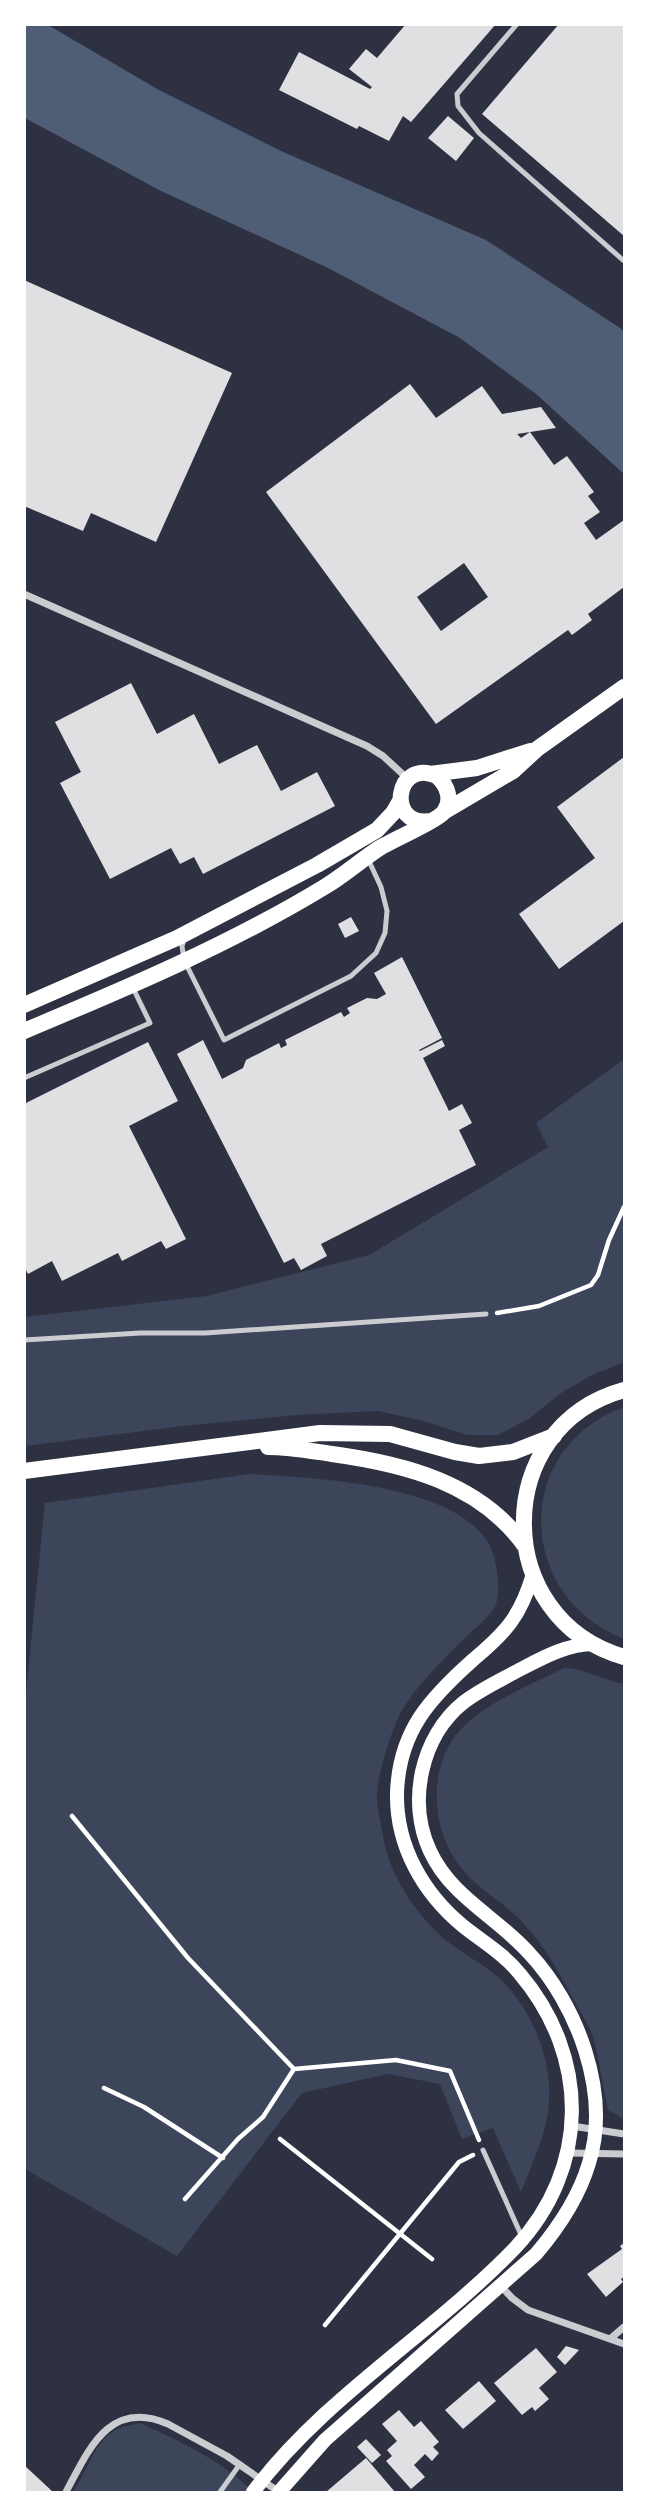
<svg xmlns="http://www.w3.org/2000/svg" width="649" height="2517" font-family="Overpass,sans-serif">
<rect width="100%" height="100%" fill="#2d3142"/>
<path fill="#3c4559" d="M 624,1059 L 624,1362 L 590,1376 L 561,1393 L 530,1418 L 498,1435 L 467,1435 L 423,1421 L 378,1411 L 297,1415 L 183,1426 L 25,1446 L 24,1317 L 207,1296 L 369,1255 L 548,1147 L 536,1123 Z
M 624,1407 L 624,1639 C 515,1596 512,1448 624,1407 Z
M 249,1474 C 312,1478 454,1483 489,1544 C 497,1558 503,1597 493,1610 C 486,1620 475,1628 467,1636 C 445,1658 420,1682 404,1707 C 393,1724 378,1773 377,1793 C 376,1804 380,1818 382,1830 C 387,1870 412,1910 443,1938 C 463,1955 489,1966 506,1985 C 537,2019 554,2066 548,2112 C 544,2139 531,2167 521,2192 L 493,2128 L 462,2139 L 440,2084 L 388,2074 L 302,2093 L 177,2256 L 25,2169 L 24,1713 L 45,1503 Z
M 564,1668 C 585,1669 604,1680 624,1684 L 624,2119 L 608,2110 C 603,2086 599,2061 593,2037 C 590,2026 581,2015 576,2004 C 561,1977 546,1947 524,1924 C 506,1903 479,1891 461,1868 C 429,1827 426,1760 467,1723 C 494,1699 532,1684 564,1668 Z
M 140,2423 C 180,2441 223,2461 253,2492 L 73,2492 C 87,2473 95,2438 118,2429 C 124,2426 133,2425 140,2423 Z"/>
<path fill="#4f5d75" d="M 25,24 L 48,25 L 159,90 L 281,151 L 486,240 L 620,328 L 624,332 L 624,474 L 536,394 L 460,338 L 326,267 L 161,191 L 25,118 Z"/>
<path fill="#e0e0e3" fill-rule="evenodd" d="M 406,24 L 496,24 L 411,122 L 403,116 L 389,141 L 359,126 L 357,129 L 279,90 L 299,52 L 370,89 L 372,87 L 349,69 L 366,49 L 377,58 Z
M 559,24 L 624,24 L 624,236 L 482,114 Z
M 448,116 L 474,138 L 456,161 L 428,138 Z
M 24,280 L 232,373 L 156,542 L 91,513 L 83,531 L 24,506 Z
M 410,384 L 436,418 L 482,386 L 502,414 L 541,407 L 556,428 L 517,434 L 521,438 L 530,432 L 554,465 L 567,456 L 594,492 L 588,496 L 600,512 L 584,523 L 596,540 L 624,520 L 624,587 L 588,614 L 592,620 L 572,635 L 568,630 L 436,724 L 266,492 ZM 464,563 L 488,597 L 441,631 L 417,597 Z
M 131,683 L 157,734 L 194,714 L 219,764 L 257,745 L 281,791 L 317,772 L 335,806 L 203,874 L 194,857 L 180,864 L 171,848 L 110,879 L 60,783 L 81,772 L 55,722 Z
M 624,757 L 624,921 L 559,969 L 519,914 L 595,858 L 557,807 Z
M 351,917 L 359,931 L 345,938 L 338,924 Z
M 402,957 L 442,1038 L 419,1050 L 420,1051 L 442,1040 L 445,1046 L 423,1058 L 449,1111 L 462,1104 L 472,1123 L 459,1130 L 476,1165 L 321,1244 L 327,1256 L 301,1270 L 294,1258 L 284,1263 L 177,1054 L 203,1040 L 222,1079 L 243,1068 L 246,1060 L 279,1043 L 281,1048 L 287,1045 L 285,1040 L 341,1012 L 344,1017 L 350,1013 L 347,1008 L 367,998 L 377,999 L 386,994 L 374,973 Z
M 148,1042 L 178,1101 L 129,1126 L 186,1239 L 166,1249 L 161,1241 L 122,1261 L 118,1253 L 62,1281 L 52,1261 L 28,1274 L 24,1266 L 24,1104 Z
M 624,2243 L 624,2277 L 621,2279 L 623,2282 L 606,2297 L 587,2274 L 622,2249 L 620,2246 Z
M 566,2346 L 579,2350 L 565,2365 L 557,2357 Z
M 536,2348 L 557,2372 L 539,2388 L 549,2399 L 535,2411 L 532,2407 L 522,2415 L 494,2383 Z
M 479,2381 L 496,2401 L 463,2429 L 445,2410 Z
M 399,2410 L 414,2427 L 421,2421 L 439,2442 L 433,2447 L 439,2453 L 432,2461 L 425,2454 L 414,2465 L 425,2477 L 411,2489 L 386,2461 L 392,2456 L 387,2450 L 397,2441 L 382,2424 Z
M 366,2439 L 381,2455 L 372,2463 L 357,2447 Z
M 366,2458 L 395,2492 L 326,2492 Z
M 24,2465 L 53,2492 L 24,2492 Z"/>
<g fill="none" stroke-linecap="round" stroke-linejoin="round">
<path stroke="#fff" stroke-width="4.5" d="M 497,1313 L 539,1306 L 591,1285 L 598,1275 L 609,1240 L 624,1207
M 72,1816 L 188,1958 L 294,2069 L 396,2060 L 450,2071 L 479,2140
M 104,2088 L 144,2107 L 223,2158
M 280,2139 L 432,2259
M 185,2199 L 238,2139 L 263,2117 L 294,2069
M 325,2325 L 459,2162 L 473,2155"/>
<path stroke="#caccd0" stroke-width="5" d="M 517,24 L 457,94 L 458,106 L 479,133 L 624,261
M 184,940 L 182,946 L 184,960 L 224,1040 L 351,976 L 376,953 L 385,933 L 387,911 L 381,887 L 368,859
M 24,1078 L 150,1023 L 133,988
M 24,1340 L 140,1333 L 205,1333 L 486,1314
M 483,2150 L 522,2237
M 220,2492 L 240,2464"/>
<path stroke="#caccd0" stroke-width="7" d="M 24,594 L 367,746 L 383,756 L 408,779
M 572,2126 L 624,2134
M 569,2153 L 624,2154
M 499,2284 L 512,2298 L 528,2310 L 624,2344
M 610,2339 L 624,2327
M 66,2492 C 88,2451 109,2398 168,2424 L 227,2456 L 279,2492"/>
<path stroke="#fff" stroke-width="14" d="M 253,2492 C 325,2396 432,2334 515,2248 C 590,2168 590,2057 520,1974 C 504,1954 483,1942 463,1926 C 423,1893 396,1846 397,1793 C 399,1731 430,1698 474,1659 C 487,1648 501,1636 511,1622 C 522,1607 528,1591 533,1574
M 279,2492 L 325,2440 L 536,2254 C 559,2227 579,2197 589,2163 C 611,2093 577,2004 529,1953 C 497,1917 451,1897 430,1851 C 407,1802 421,1736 464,1702 C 481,1689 501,1680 519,1670 C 542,1658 567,1644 594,1644"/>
<path stroke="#fff" stroke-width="16" d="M 430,774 L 477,768 L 530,751
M 445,811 L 513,771 L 537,749 L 624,687
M 24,1005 L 177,938 L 317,865 L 377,830 L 393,813 L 400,801
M 24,1031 C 127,988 231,944 326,886 C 344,875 360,861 378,849 C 392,840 435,822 443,813 C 453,801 448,786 437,776 C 395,757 385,828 431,821"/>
<path stroke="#fff" stroke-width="16" d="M 624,1390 C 490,1427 491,1619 624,1657
M 268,1447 C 290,1447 311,1451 332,1454 C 405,1464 480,1483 525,1546
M 24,1471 L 320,1433 L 390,1434 L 455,1452 L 479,1456 L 513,1452 L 554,1436"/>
</g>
<rect width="649" height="2517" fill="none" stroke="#ffffff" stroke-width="52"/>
</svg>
